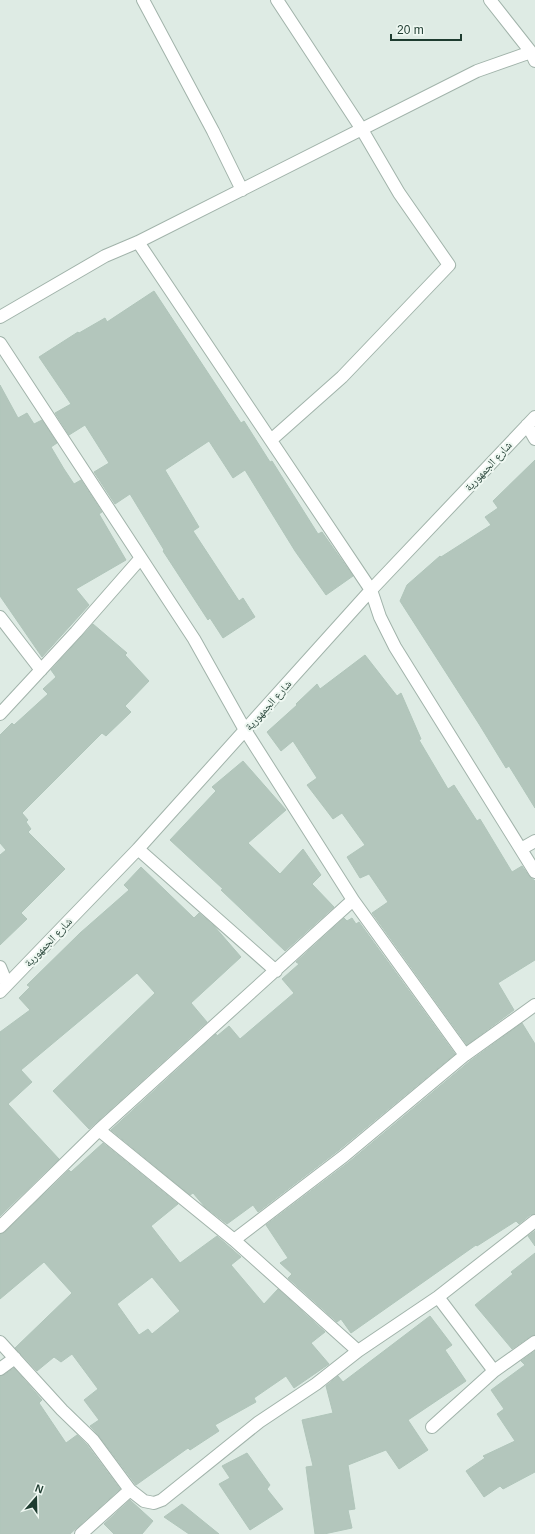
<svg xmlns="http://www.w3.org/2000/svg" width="535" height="1534" font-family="Arial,'Noto Naskh Arabic',sans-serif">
<rect width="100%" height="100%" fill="#deebe4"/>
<path fill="#b3c6bc" stroke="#b0c5ba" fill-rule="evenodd" d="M 154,291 L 241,423 L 244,421 L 270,462 L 272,461 L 318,534 L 322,532 L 353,576 L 326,595 L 295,551 L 245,470 L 233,478 L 209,441 L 165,470 L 199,527 L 193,531 L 239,601 L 243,598 L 255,617 L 223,638 L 210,618 L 208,620 L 163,551 L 164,550 L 130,494 L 115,504 L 94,472 L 109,463 L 85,425 L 69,435 L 55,413 L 71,404 L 39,357 L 78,332 L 79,333 L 105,318 L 107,322 Z
M 0,385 L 18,418 L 27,413 L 34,424 L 42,420 L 57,443 L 51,447 L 64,469 L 74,484 L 81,480 L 102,512 L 99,514 L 126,560 L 76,589 L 89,605 L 42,657 L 0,596 Z
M 535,460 L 535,808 L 509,766 L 506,768 L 479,724 L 400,601 L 407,585 L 440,556 L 441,557 L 491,525 L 485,517 L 498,508 L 493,501 Z
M 93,624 L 127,653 L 125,655 L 149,681 L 125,706 L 131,712 L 106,736 L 102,733 L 22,813 L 28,820 L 26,822 L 31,829 L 28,832 L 65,869 L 21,913 L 27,919 L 0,945 L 0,855 L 6,850 L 0,843 L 0,735 L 12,723 L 14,725 L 48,694 L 43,689 L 56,677 L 51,670 Z
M 365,655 L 397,696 L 401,693 L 421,739 L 419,740 L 448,789 L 454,785 L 477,821 L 480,819 L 512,872 L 522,866 L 529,876 L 535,881 L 535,960 L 498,983 L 514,1010 L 467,1045 L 372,913 L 388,902 L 369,874 L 360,878 L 347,857 L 365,845 L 342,813 L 333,819 L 307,785 L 317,778 L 293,741 L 281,751 L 267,732 L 297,705 L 296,704 L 317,684 L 320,689 Z
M 243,761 L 286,810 L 248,843 L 280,874 L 303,849 L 321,875 L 312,884 L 334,907 L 285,951 L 221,890 L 223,889 L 170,840 L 216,791 L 212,787 Z
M 141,867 L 194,918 L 199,913 L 214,926 L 241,957 L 191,1003 L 207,1022 L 89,1129 L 53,1091 L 155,993 L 137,973 L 21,1070 L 32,1082 L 8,1104 L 59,1159 L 0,1216 L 0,1032 L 30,1010 L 19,998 L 30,987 L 27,985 L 80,933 L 129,890 L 124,885 Z
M 344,918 L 347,921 L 352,918 L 356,924 L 359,922 L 455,1054 L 339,1150 L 258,1212 L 253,1205 L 227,1224 L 205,1207 L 193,1193 L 190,1195 L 111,1130 L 216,1034 L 217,1036 L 229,1026 L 240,1039 L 294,993 L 282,979 L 299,964 L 296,962 Z
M 522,1023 L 535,1044 L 535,1214 L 530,1215 L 519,1224 L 516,1221 L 477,1246 L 476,1245 L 351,1333 L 341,1319 L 337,1322 L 288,1278 L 292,1274 L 280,1263 L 288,1258 L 266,1225 L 349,1162 L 470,1061 Z
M 103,1143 L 178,1204 L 151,1226 L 180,1263 L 217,1236 L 241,1257 L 231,1265 L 264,1304 L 278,1289 L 325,1332 L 311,1343 L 329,1364 L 294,1388 L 286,1376 L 254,1398 L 256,1402 L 215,1425 L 219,1431 L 190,1450 L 188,1448 L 136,1485 L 99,1436 L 90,1426 L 99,1420 L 84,1400 L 98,1389 L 72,1354 L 61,1362 L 54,1357 L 37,1371 L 15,1348 L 72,1293 L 44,1262 L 0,1299 L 0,1234 L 5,1232 L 69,1170 L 71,1172 ZM 152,1277 L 180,1311 L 152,1334 L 148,1329 L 139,1335 L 117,1304 Z
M 535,1231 L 535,1246 L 528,1236 Z
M 535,1253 L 535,1335 L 531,1336 L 512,1349 L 475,1305 L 513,1274 L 511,1272 Z
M 430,1316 L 452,1345 L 445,1350 L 466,1381 L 408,1420 L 428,1450 L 399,1469 L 386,1450 L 348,1465 L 355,1509 L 348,1510 L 352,1528 L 324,1534 L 315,1534 L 306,1467 L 313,1466 L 302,1420 L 333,1413 L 326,1386 L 338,1376 L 343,1382 Z
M 535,1351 L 535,1472 L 503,1489 L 500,1486 L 484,1497 L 466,1471 L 485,1458 L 483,1456 L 515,1441 L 497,1414 L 504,1409 L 491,1390 L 525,1365 L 521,1361 Z
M 14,1368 L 42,1400 L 39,1403 L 66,1443 L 77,1435 L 87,1445 L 120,1489 L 70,1534 L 0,1534 L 0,1376 L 4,1375 Z
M 247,1453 L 270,1485 L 267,1489 L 283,1509 L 250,1530 L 219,1484 L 230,1478 L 222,1466 Z
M 130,1500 L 153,1521 L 142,1534 L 114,1534 L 104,1524 Z
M 182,1504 L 219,1534 L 189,1534 L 164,1517 Z"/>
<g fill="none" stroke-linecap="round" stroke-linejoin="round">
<g stroke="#a1b3aa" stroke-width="14">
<path id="minor" d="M 143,0 L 213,131 L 242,190
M 490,0 L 531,52 L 535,61
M 138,242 L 371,590 L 380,617 L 395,647 L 535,872
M 0,317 L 105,256 L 138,242 L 477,71 L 531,52
M 0,343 L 194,639 L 245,730 L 353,900 L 465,1055
M 527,425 L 535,439
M 271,440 L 342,377 L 449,265 L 399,193 L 361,128 L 277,0
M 0,617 L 41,670
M 0,714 L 76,632 L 140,559
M 138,849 L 276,971
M 521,849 L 535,841
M 0,967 L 7,984
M 0,992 L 138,849 L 371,590 L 535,417
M 99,1130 L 234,1240 L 358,1351
M 0,1227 L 99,1130 L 353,900
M 234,1240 L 344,1156 L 465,1055 L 535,1005
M 438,1297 L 494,1371
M 0,1342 L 62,1410 L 93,1440 L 130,1490 L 144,1501 L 154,1503 L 162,1500 L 259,1422 L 316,1384 L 358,1351 L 438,1297 L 535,1221
M 0,1369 L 15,1358
M 432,1427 L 494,1371 L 535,1342
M 81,1534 L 130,1490"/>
</g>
<use href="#minor" stroke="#fff" stroke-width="12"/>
</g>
<g text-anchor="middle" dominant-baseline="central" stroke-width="4" stroke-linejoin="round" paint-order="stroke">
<g font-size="11" fill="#1e3c30" stroke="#eff8f2">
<text transform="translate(488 466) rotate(-47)">شارع الجمهورية</text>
<text transform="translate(268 705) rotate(-48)">شارع الجمهورية</text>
<text transform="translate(48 942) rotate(-46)">شارع الجمهورية</text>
</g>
</g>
<g transform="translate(36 1498) rotate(20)" stroke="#eff8f2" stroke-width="3" paint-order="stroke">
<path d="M0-3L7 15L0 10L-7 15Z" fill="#1e3c30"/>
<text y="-6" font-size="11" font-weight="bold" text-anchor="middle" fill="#1e3c30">N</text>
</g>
<path d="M391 34v6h70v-6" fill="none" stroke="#1e3c30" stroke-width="2"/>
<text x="397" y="34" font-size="12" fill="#1e3c30" stroke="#eff8f2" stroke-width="3" paint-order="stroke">20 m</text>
</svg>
